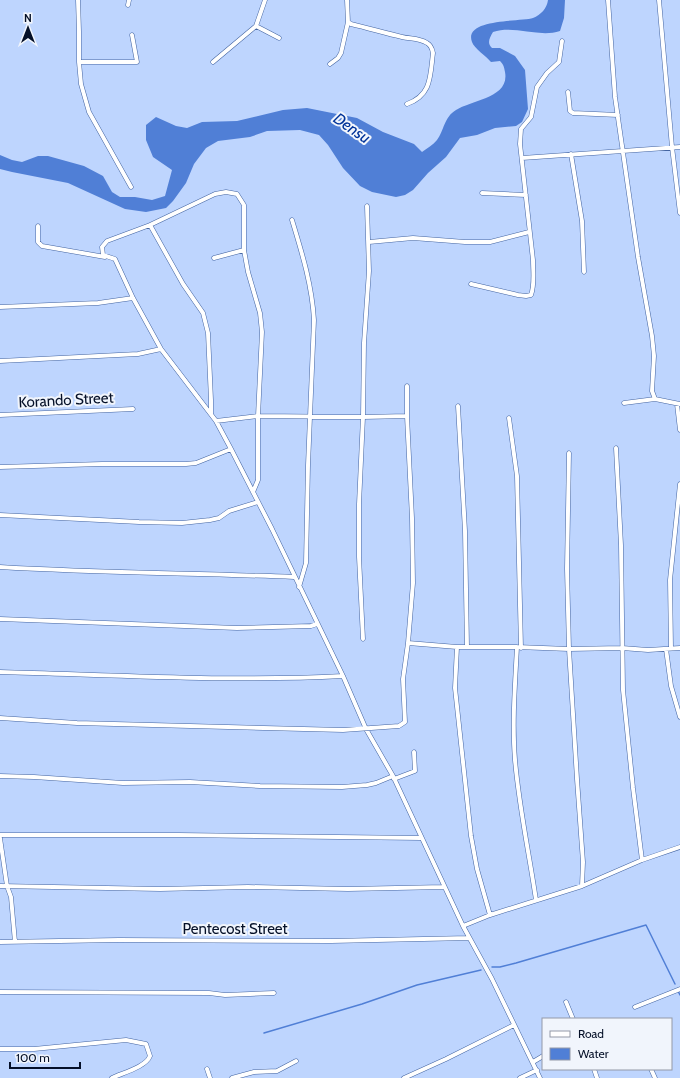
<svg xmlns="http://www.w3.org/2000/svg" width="680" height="1078" font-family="Cabin,sans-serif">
<rect width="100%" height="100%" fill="#bed5fe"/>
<path fill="#507fd6" d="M 548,0 L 565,0 L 564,18 L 560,31 C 539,38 515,25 493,32 C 489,39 487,43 492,48 L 500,48 L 515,56 L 525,70 L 528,109 L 522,122 L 516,126 L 495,128 L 477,135 L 460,138 L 446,157 L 428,173 L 413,190 L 405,195 L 396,197 L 372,192 L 360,186 L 343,168 L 328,145 L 319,135 L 300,130 L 267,131 L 250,137 L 218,141 L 206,148 L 194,164 L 186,183 L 173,201 L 166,208 L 146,212 L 125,209 L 68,183 L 12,172 L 0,169 L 0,155 L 12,160 L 22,162 L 38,156 L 48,156 L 84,166 L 103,176 L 112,192 L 120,197 L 135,197 L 152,200 L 165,196 L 172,170 L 153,157 L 146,140 L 146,125 L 156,117 L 176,126 L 187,128 L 202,122 L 237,121 L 283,110 L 307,108 L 357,118 L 383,132 L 414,144 L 422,152 C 427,148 433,145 437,140 C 444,131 444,117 456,110 C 471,100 510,98 505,72 C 504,67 504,65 500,61 L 491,62 C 487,57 474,48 472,42 C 463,18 521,22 533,18 C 541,15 547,8 548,0 Z"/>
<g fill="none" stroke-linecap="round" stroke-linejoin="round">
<path stroke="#507fd6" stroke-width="1.5" d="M 492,967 L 500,967 L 516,963 L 646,925 L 675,984
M 678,991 L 680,995
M 264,1033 L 362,1004 L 417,985 L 481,970"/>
<g stroke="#4364a1" stroke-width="5">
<path id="minor" d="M 78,0 L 79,31 L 79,62 L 81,84 L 89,112 L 131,187
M 347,0 L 348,22 L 351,24 C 368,28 385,33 402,37 C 411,39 419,38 427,43 C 431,45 432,48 433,53 C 430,76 432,95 407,104
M 608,0 L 615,97 L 638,257 L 652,336 L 654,356 L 652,391 L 655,399 L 680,404
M 659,0 L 672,147 L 680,213
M 128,5 L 129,0
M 256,26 L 279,38
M 79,62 L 137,62 L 132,35
M 213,62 L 256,26 L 265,0
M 330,64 L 338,58 L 341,53 L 348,22
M 568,92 L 570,111 L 573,113 L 618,115
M 571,154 L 582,221 L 584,272
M 522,158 L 680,147
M 482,193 L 526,195
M 292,220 C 302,253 312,285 314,320 L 308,465 L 306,563 L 299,587
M 150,225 L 183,284 L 203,313 L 208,333 L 211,400 L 211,414
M 38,226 L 38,242 L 42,246 L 105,257
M 369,242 L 413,238 L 465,242 L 490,242 L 529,232
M 214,258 L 244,250
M 471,284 L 518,295 L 526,296 L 531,295 C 535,284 533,272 533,260 L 520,144 L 521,129 L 531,117 L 537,87 L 547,73 L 559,62 L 562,41
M 0,307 L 98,303 L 133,298
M 0,361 L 138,354 L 161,349
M 624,403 L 655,399
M 677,404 L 680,430
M 458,406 L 465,531 L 467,647
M 0,415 L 133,409
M 509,418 L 517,476 L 521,648
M 216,421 L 258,416 L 363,417 L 407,416
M 616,448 L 621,545 L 623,690 L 633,788 L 642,860
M 569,453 L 567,569 L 569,649 L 577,779 L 583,862 L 582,886
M 0,467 L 102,464 L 186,464 L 196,463 L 231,449
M 253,492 L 258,480 L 258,416 L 262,332 L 260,313 L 248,272 L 244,250 L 244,205 L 237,194 L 226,192 L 215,194 L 150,225 L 107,241 L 102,247 L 103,255 L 115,259 L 133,298 L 161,349 L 216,421 L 231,449 L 272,529 L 343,676 L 366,729 L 393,776 L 463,926 L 492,979 L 540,1078
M 0,515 L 139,522 L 182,523 L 210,520 L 219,518 L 229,511 L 258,502
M 0,567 C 98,573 196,573 294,577
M 0,619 L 237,628 L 311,626 L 317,624
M 363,639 L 359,557 L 359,504 L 363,417 L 364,343 L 369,271 L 367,206
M 408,643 L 457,647 L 517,647 L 569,649 L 622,648 L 648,650 L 680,648
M 457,647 L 455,688 L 471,836 L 477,869 L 490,915
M 517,647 C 515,685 512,723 515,760 C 519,807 529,853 536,900
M 671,648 L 670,580 L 680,484
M 666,649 L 671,686 L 680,717
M 0,672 C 114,675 229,682 343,676
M 0,718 L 77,723 L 343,730 L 399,726 L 405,722 L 403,679 L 408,643 L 413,583 L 412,518 L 407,416 L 407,386
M 0,776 L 34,777 L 123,783 L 190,782 L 260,786 L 342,787 L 367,785 L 376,783 L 393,776
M 394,779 L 415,771 L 414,752
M 0,835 L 179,835 L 421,838
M 0,838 L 7,886 L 11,897 L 15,942
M 0,886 L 160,889 L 248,887 L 348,889 L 444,887
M 463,926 L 490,915 L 582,886 L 642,860 L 680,847
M 0,942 L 119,940 L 331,941 L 469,938
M 0,992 L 209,993 L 225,995 L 274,993
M 566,1002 L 573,1019
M 635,1007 L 680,989
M 0,1049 L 34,1049 L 126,1040 L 146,1044 L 150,1056 C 146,1067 122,1073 112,1078
M 533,1062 L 543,1056
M 207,1069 L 210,1078
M 594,1069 L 597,1078
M 651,1069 L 655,1078
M 232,1078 L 254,1072 L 277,1071 L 296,1061
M 404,1078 L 446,1059 L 514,1025
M 520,1078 L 537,1070"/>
</g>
<use href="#minor" stroke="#fff" stroke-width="4"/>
</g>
<g text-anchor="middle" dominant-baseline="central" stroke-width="4" stroke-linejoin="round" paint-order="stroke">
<g font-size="15" fill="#051028" stroke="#f1f5fc">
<text transform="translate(66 400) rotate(-3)">Korando Street</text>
<text x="235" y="929">Pentecost Street</text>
</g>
<g font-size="16" font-style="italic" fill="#039" stroke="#f1f5fc">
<text transform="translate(352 128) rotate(35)">Densu</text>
</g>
</g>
<rect x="542" y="1018" width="130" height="52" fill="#f1f5fc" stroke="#9399a7"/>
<rect x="550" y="1031" width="20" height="6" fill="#ffffff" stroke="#9399a7"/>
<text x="578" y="1038" font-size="12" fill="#051028">Road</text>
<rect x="550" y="1048" width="20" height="12" fill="#507fd6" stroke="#9399a7"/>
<text x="578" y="1058" font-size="12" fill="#051028">Water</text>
<g transform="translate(28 28)" stroke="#f1f5fc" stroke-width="3" paint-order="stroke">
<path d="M0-3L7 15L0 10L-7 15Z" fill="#051028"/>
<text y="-6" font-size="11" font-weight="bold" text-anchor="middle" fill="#051028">N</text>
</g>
<path d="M10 1062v6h70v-6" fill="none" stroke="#051028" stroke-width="2"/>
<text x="16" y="1062" font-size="12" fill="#051028" stroke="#f1f5fc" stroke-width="3" paint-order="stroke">100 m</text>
</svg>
